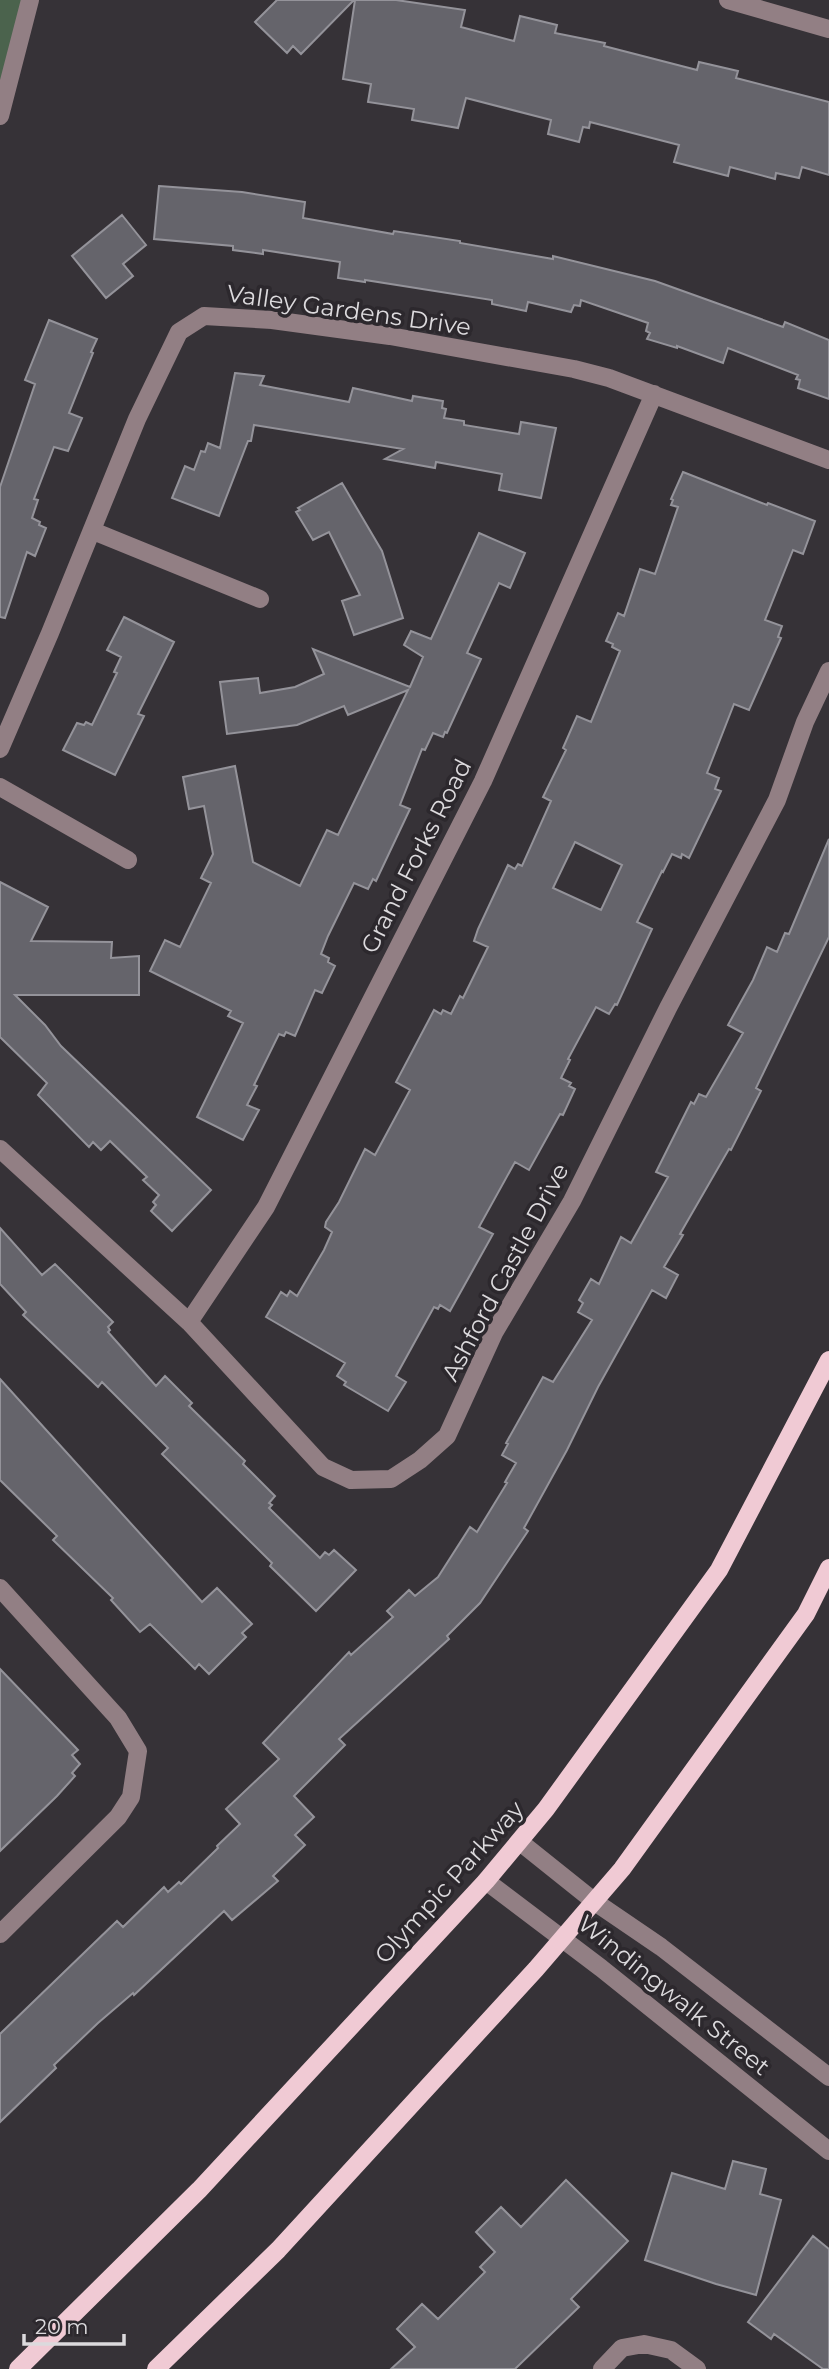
<svg xmlns="http://www.w3.org/2000/svg" width="829" height="2369" font-family="Montserrat,sans-serif">
<rect width="100%" height="100%" fill="#363237"/>
<path fill="#4b634d" d="M 0,0 L 31,0 L 0,120 Z"/>
<path fill="#65646b" stroke="#94939a" stroke-width="2" fill-rule="evenodd" d="M 277,0 L 354,0 L 301,54 L 293,46 L 287,53 L 255,22 Z
M 355,0 L 396,0 L 465,10 L 461,27 L 514,41 L 520,16 L 557,25 L 555,33 L 605,43 L 604,46 L 697,70 L 699,62 L 738,71 L 736,78 L 829,102 L 829,175 L 802,167 L 799,178 L 776,173 L 775,179 L 730,167 L 728,176 L 674,162 L 679,145 L 590,122 L 589,128 L 583,127 L 579,142 L 548,134 L 551,120 L 466,98 L 458,128 L 412,120 L 414,109 L 368,102 L 371,84 L 343,79 Z
M 159,186 L 242,192 L 305,202 L 303,218 L 393,234 L 394,231 L 460,241 L 460,243 L 553,259 L 553,256 L 655,281 L 783,327 L 785,322 L 829,340 L 829,399 L 798,388 L 800,380 L 796,379 L 798,375 L 728,348 L 723,363 L 677,346 L 677,348 L 647,339 L 650,333 L 646,331 L 648,323 L 581,300 L 580,306 L 574,305 L 571,312 L 528,302 L 526,311 L 492,304 L 492,300 L 365,280 L 365,282 L 338,278 L 340,262 L 263,250 L 263,254 L 233,250 L 233,246 L 154,239 Z
M 122,215 L 146,245 L 123,264 L 133,276 L 106,298 L 72,256 Z
M 49,320 L 97,339 L 91,352 L 93,353 L 69,413 L 82,418 L 68,451 L 54,447 L 34,499 L 38,500 L 32,518 L 40,522 L 39,525 L 46,528 L 35,556 L 27,552 L 5,618 L 0,617 L 0,487 L 35,384 L 25,380 Z
M 235,373 L 264,376 L 260,385 L 349,402 L 353,388 L 412,401 L 413,396 L 443,401 L 442,408 L 446,409 L 444,418 L 464,421 L 464,425 L 519,434 L 521,422 L 556,428 L 541,498 L 499,490 L 502,474 L 436,462 L 435,468 L 385,459 L 403,449 L 254,425 L 251,441 L 248,441 L 219,516 L 172,498 L 185,466 L 194,470 L 201,451 L 205,452 L 208,443 L 220,448 Z
M 683,472 L 767,505 L 768,503 L 815,521 L 803,554 L 793,550 L 765,620 L 782,626 L 778,637 L 781,638 L 749,710 L 734,704 L 707,773 L 719,778 L 715,789 L 721,791 L 689,858 L 682,854 L 681,858 L 672,854 L 663,872 L 662,871 L 637,922 L 652,929 L 617,1005 L 615,1004 L 609,1014 L 596,1007 L 568,1059 L 570,1060 L 561,1078 L 571,1083 L 569,1086 L 575,1089 L 563,1115 L 560,1114 L 529,1170 L 515,1162 L 479,1227 L 493,1234 L 450,1311 L 440,1305 L 438,1309 L 434,1307 L 396,1376 L 406,1382 L 388,1411 L 344,1385 L 346,1382 L 337,1376 L 345,1363 L 266,1317 L 281,1292 L 287,1296 L 290,1291 L 297,1296 L 324,1250 L 332,1232 L 325,1227 L 326,1222 L 339,1202 L 365,1149 L 375,1155 L 410,1090 L 396,1082 L 434,1010 L 441,1014 L 443,1010 L 451,1014 L 460,996 L 463,998 L 488,947 L 474,941 L 478,929 L 508,865 L 515,869 L 518,864 L 522,866 L 551,801 L 543,797 L 566,750 L 563,748 L 577,716 L 591,722 L 620,651 L 612,647 L 613,644 L 606,641 L 618,613 L 624,616 L 640,569 L 655,574 L 678,507 L 671,505 L 673,500 L 671,499 ZM 575,842 L 622,865 L 601,910 L 553,888 Z
M 342,483 L 382,551 L 403,618 L 354,635 L 342,601 L 360,595 L 329,532 L 313,540 L 296,512 L 300,510 L 298,508 Z
M 479,533 L 525,553 L 510,588 L 499,583 L 467,653 L 481,659 L 447,733 L 445,732 L 443,737 L 433,733 L 425,750 L 422,749 L 400,805 L 410,809 L 376,881 L 373,879 L 368,889 L 354,883 L 328,936 L 321,954 L 329,958 L 328,962 L 335,966 L 322,993 L 315,990 L 295,1036 L 286,1032 L 284,1036 L 279,1034 L 254,1085 L 257,1086 L 247,1105 L 259,1110 L 243,1140 L 197,1117 L 243,1023 L 228,1016 L 231,1011 L 150,971 L 165,940 L 180,947 L 211,883 L 201,878 L 213,854 L 204,806 L 189,809 L 183,777 L 235,766 L 253,862 L 300,886 L 327,830 L 338,835 L 408,690 L 348,715 L 344,706 L 297,725 L 227,734 L 220,682 L 258,678 L 260,693 L 295,687 L 324,674 L 313,649 L 410,687 L 423,657 L 404,645 L 411,631 L 431,639 Z
M 124,617 L 174,642 L 138,714 L 144,716 L 115,775 L 63,750 L 77,723 L 84,725 L 86,722 L 92,725 L 117,673 L 114,672 L 121,657 L 107,650 Z
M 829,839 L 829,937 L 756,1088 L 761,1091 L 731,1150 L 729,1149 L 680,1234 L 683,1235 L 664,1267 L 678,1275 L 666,1298 L 652,1290 L 598,1387 L 567,1450 L 524,1528 L 528,1531 L 480,1603 L 447,1636 L 449,1639 L 339,1739 L 345,1745 L 294,1796 L 314,1817 L 295,1835 L 305,1845 L 273,1876 L 278,1881 L 232,1920 L 224,1911 L 134,1995 L 133,1993 L 98,2023 L 54,2065 L 56,2068 L 0,2122 L 0,2034 L 117,1921 L 123,1927 L 164,1887 L 168,1892 L 179,1882 L 181,1884 L 218,1848 L 217,1846 L 240,1824 L 226,1809 L 279,1759 L 263,1743 L 349,1652 L 351,1655 L 393,1617 L 387,1611 L 409,1590 L 415,1596 L 438,1577 L 470,1527 L 477,1532 L 507,1483 L 505,1482 L 516,1463 L 502,1455 L 508,1444 L 506,1443 L 543,1377 L 553,1382 L 592,1320 L 578,1312 L 583,1303 L 579,1300 L 591,1279 L 599,1284 L 621,1237 L 631,1243 L 668,1177 L 656,1172 L 691,1102 L 694,1104 L 699,1094 L 706,1097 L 743,1033 L 728,1025 L 753,980 L 767,947 L 777,952 L 785,933 L 789,934 Z
M 0,882 L 48,907 L 31,941 L 112,942 L 111,958 L 139,956 L 139,995 L 15,995 L 45,1025 L 61,1046 L 211,1190 L 172,1231 L 151,1211 L 156,1205 L 153,1202 L 159,1195 L 143,1180 L 147,1177 L 110,1141 L 101,1150 L 93,1142 L 89,1147 L 38,1095 L 47,1083 L 0,1037 Z
M 0,1228 L 42,1275 L 55,1264 L 113,1322 L 108,1327 L 110,1330 L 108,1332 L 156,1386 L 165,1376 L 192,1403 L 189,1406 L 245,1461 L 243,1464 L 275,1496 L 269,1503 L 272,1505 L 269,1508 L 320,1558 L 325,1552 L 329,1555 L 334,1550 L 356,1570 L 316,1611 L 270,1566 L 272,1563 L 162,1454 L 168,1448 L 102,1382 L 98,1387 L 23,1315 L 26,1312 L 0,1284 Z
M 0,1379 L 202,1602 L 217,1588 L 252,1624 L 242,1633 L 246,1637 L 209,1674 L 199,1664 L 195,1669 L 150,1624 L 140,1632 L 111,1600 L 113,1598 L 53,1540 L 57,1536 L 0,1480 Z
M 0,1669 L 78,1750 L 72,1755 L 80,1764 L 72,1773 L 75,1776 L 57,1796 L 0,1851 Z
M 733,2161 L 766,2169 L 760,2194 L 781,2200 L 756,2295 L 716,2284 L 645,2260 L 672,2173 L 725,2189 Z
M 566,2180 L 628,2241 L 571,2299 L 579,2307 L 515,2369 L 391,2369 L 415,2347 L 397,2329 L 422,2304 L 438,2319 L 485,2272 L 480,2267 L 495,2252 L 476,2232 L 501,2207 L 521,2227 Z
M 813,2236 L 829,2249 L 829,2369 L 823,2369 L 774,2334 L 771,2339 L 748,2322 Z"/>
<g fill="none" stroke-linecap="round" stroke-linejoin="round">
<path stroke="#927f84" stroke-width="18" d="M 728,0 L 829,29
M 0,116 L 30,0
M 93,531 L 260,599
M 0,749 L 50,633 L 137,419 L 179,332 L 204,316 L 272,320 L 390,336 L 574,369 L 609,378 L 829,460
M 0,787 L 128,860
M 0,1149 L 189,1322 L 323,1467 L 351,1480 L 391,1479 L 420,1460 L 447,1436 L 494,1333 L 572,1201 L 668,1008 L 777,800 L 805,722 L 829,671
M 189,1322 L 266,1207 L 483,781 L 654,394
M 0,1588 L 118,1718 L 138,1751 L 131,1797 L 118,1817 L 0,1934
M 520,1842 L 595,1902 L 661,1947 L 829,2077
M 486,1881 L 601,1968 L 829,2151
M 602,2369 L 622,2348 L 644,2344 L 671,2350 L 697,2369"/>
<path stroke="#f0cad4" stroke-width="18" d="M 18,2369 L 199,2190 L 486,1881 L 546,1809 L 719,1570 L 829,1360
M 156,2369 L 278,2250 L 536,1969 L 622,1869 L 806,1614 L 829,1568"/>
</g>
<g text-anchor="middle" dominant-baseline="central" stroke-width="7" stroke-linejoin="round" paint-order="stroke">
<g font-size="24" fill="#dcdadd" stroke="#2c282d">
<text transform="translate(349 310) rotate(8)">Valley Gardens Drive</text>
<text transform="translate(416 856) rotate(-63)">Grand Forks Road</text>
<text transform="translate(505 1272) rotate(-62)">Ashford Castle Drive</text>
<text transform="translate(449 1882) rotate(-48)">Olympic Parkway</text>
<text transform="translate(674 1995) rotate(39)">Windingwalk Street</text>
</g>
</g>
<path d="M24 2334v10h100v-10" fill="none" stroke="#dcdadd" stroke-width="3.5"/>
<text x="35" y="2334" font-size="21" fill="#dcdadd" stroke="#2c282d" stroke-width="5" paint-order="stroke">20 m</text>
</svg>
